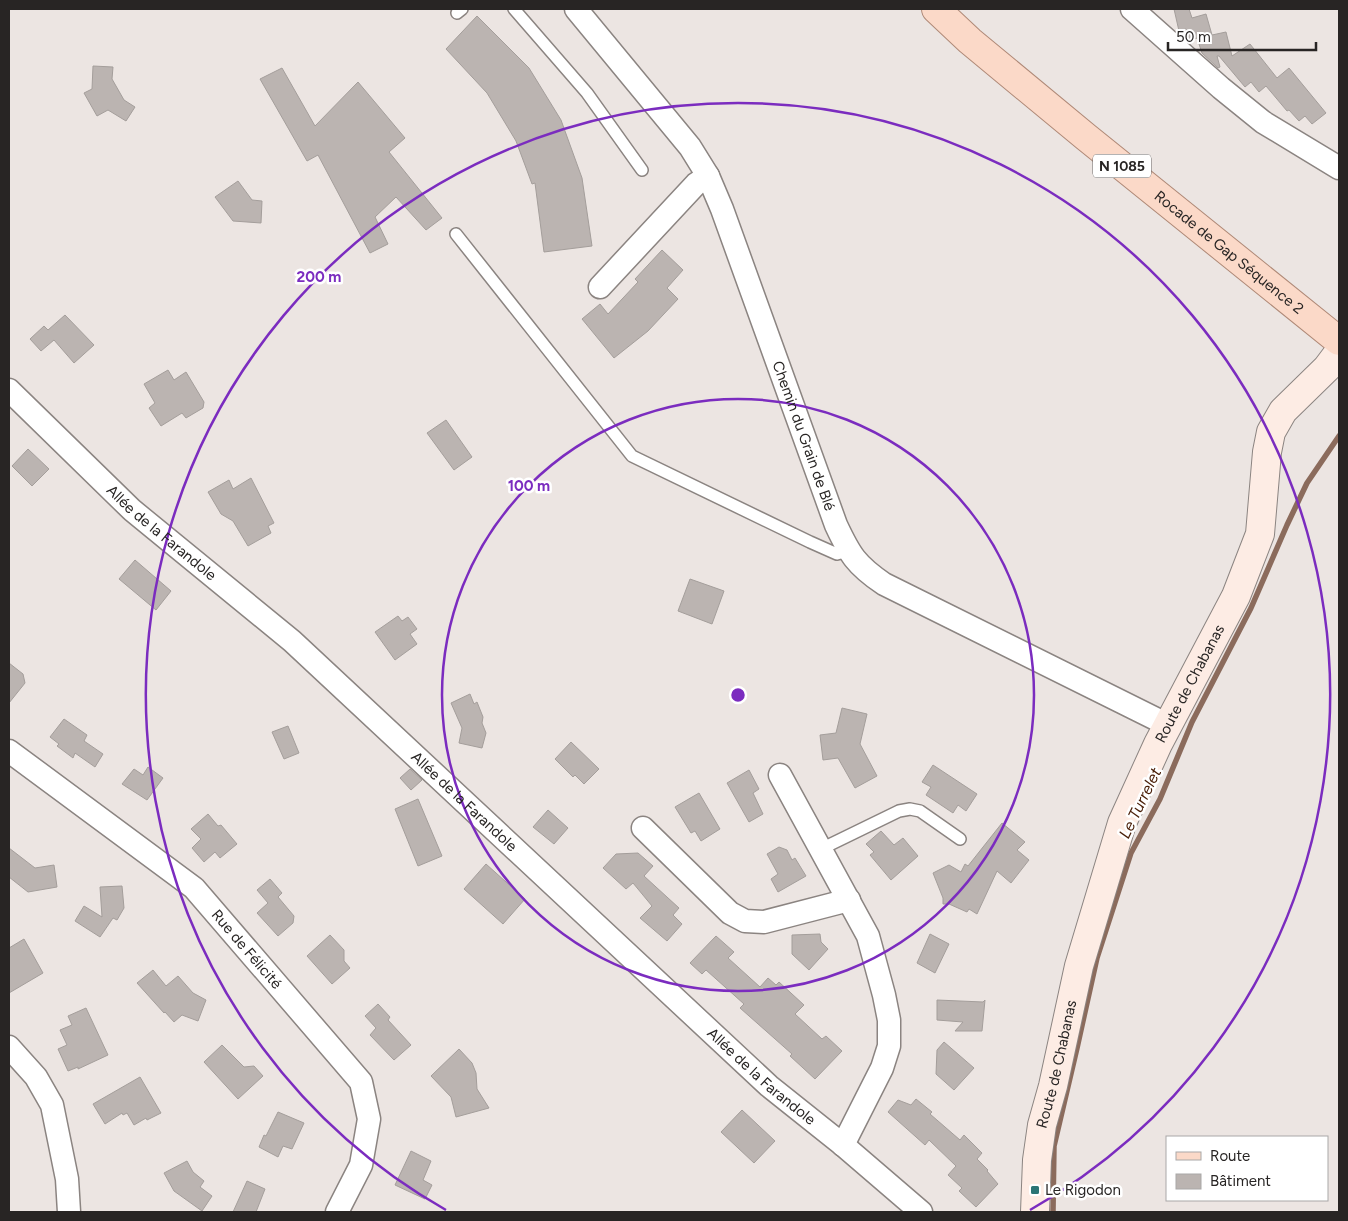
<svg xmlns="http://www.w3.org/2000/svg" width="1348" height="1221" font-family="Figtree,sans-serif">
<rect width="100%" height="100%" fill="#ece5e2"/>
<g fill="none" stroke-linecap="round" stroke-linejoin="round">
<path stroke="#8b6b5c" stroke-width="5.5" d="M 1053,1212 L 1054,1146 L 1077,1048 L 1097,958 L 1131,853 L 1160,799 L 1192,722 L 1251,608 L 1287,525 L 1307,483 L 1339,436"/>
</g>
<path fill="#bbb4b1" stroke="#a49e9b" d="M 1174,9 L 1189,9 L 1192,18 L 1206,14 L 1212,35 L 1226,32 L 1232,56 L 1250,44 L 1277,78 L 1289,68 L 1326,113 L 1312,124 L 1305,116 L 1299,121 L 1289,110 L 1287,111 L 1266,86 L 1259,92 L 1251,82 L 1245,87 L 1219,56 L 1217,56 L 1220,67 L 1218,68 L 1202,53 L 1197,38 L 1189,41 L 1186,29 L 1179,31 Z
M 477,16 L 529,68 L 561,120 L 582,178 L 592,246 L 544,252 L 535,183 L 532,184 L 516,141 L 487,93 L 446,49 Z
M 93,66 L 113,67 L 112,79 L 124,100 L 135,107 L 126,121 L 108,110 L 97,116 L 84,93 L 92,89 Z
M 282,68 L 315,126 L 358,82 L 405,138 L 389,152 L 442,218 L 426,230 L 396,197 L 375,217 L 388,244 L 370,253 L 318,155 L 307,161 L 260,79 Z
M 238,181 L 252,200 L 262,201 L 261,223 L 233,221 L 215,197 Z
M 662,250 L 683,270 L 667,288 L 678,299 L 648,331 L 614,358 L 582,319 L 600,304 L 608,314 L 638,282 L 635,279 Z
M 65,315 L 94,345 L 74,363 L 54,340 L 41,351 L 30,339 L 44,326 L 48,330 Z
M 168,370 L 174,380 L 186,372 L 204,402 L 203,408 L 186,418 L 182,413 L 161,426 L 149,408 L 155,403 L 144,384 Z
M 446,420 L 472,457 L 454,470 L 427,433 Z
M 28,449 L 49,469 L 32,486 L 12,466 Z
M 251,478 L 274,523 L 268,526 L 271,533 L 248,546 L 233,521 L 221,514 L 208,492 L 229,480 L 233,489 Z
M 135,560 L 171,591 L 156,610 L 119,579 Z
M 690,579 L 724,591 L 712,624 L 678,611 Z
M 398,616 L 402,621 L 408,617 L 417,629 L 410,634 L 417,644 L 395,660 L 375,632 Z
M 9,663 L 23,674 L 25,683 L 9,703 Z
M 470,694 L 474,704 L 477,702 L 483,717 L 482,723 L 486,733 L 482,748 L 459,743 L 462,728 L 451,703 Z
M 842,708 L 867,714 L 860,744 L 877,776 L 855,788 L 838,758 L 823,760 L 820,735 L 836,733 Z
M 64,719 L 87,735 L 84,741 L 103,754 L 95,767 L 75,753 L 73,758 L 57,746 L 59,744 L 50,737 Z
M 288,726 L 299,753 L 284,759 L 272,732 Z
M 571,742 L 599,769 L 584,784 L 575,775 L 573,777 L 555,759 Z
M 933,765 L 977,794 L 966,811 L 958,805 L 953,813 L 926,795 L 931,787 L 922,782 Z
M 148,767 L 163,778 L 147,800 L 122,784 L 134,769 L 143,775 Z
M 410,769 L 422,780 L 411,790 L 400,778 Z
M 749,770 L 759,789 L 753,793 L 763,814 L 749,822 L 727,783 Z
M 699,793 L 720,829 L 701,841 L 695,831 L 691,833 L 675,807 Z
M 418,799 L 442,856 L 418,866 L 395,809 Z
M 548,810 L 568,828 L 554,844 L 533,827 Z
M 208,814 L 218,826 L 221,825 L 237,844 L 220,858 L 215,852 L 204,862 L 192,848 L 201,839 L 191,829 Z
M 1002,823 L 1025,842 L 1017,850 L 1029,860 L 1011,883 L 997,871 L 977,914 L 969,909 L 967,912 L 949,904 L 943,904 L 943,898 L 933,873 L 949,865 L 961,872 L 965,864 L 968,866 Z
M 881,831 L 894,845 L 903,838 L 918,856 L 891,880 L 870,855 L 874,852 L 866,844 Z
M 779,847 L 787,850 L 792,860 L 795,858 L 806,876 L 778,892 L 771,879 L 778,874 L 767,854 Z
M 9,848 L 35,868 L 54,865 L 57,887 L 28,892 L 9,877 Z
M 638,853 L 653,866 L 644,876 L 679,908 L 673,915 L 682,924 L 667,941 L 640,918 L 652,906 L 633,883 L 626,889 L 603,868 L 616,854 Z
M 486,864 L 525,899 L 503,924 L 464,889 Z
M 270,879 L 282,893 L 278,897 L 294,916 L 293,923 L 278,936 L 257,913 L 268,903 L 257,890 Z
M 122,886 L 124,908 L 117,920 L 113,918 L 100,937 L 75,921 L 84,906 L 102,917 L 100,887 Z
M 820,934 L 821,942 L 828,949 L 809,970 L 792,954 L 792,935 Z
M 930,934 L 949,944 L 935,973 L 917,963 Z
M 330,935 L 344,950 L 344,961 L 350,968 L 332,984 L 307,956 Z
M 716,936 L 734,952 L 728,958 L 760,987 L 768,978 L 776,985 L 779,982 L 804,1005 L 795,1014 L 822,1039 L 826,1036 L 842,1051 L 815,1079 L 790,1056 L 792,1054 L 740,1008 L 744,1004 L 706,970 L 702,974 L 690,963 Z
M 24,939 L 43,973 L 9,993 L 9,948 Z
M 153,970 L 166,986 L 178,976 L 193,993 L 206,1000 L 198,1021 L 182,1015 L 174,1022 L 165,1012 L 164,1013 L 137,983 Z
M 937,1000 L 983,1002 L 985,1000 L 982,1031 L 955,1031 L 963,1022 L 937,1020 Z
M 378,1004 L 390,1017 L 388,1020 L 411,1045 L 394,1060 L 370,1035 L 376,1028 L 365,1016 Z
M 86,1008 L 108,1055 L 78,1069 L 78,1067 L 68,1071 L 58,1049 L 67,1045 L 60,1030 L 72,1025 L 68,1016 Z
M 944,1042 L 974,1068 L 954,1090 L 936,1074 L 937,1050 Z
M 222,1045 L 244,1067 L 254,1066 L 263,1076 L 238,1099 L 204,1062 Z
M 459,1049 L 472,1063 L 476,1073 L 477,1089 L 489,1108 L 456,1117 L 451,1097 L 431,1076 Z
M 140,1077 L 161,1113 L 147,1120 L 146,1118 L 134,1125 L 127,1113 L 123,1115 L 122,1113 L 105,1124 L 93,1104 Z
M 916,1099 L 932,1112 L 930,1114 L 960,1140 L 964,1135 L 982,1153 L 977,1159 L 988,1170 L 987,1171 L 998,1184 L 976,1207 L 959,1191 L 962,1188 L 948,1175 L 956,1166 L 929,1140 L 925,1145 L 888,1112 L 898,1100 L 911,1105 Z
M 742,1110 L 775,1141 L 754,1163 L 721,1132 Z
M 278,1112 L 304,1123 L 292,1149 L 283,1146 L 278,1157 L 259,1147 L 264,1135 L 266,1136 Z
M 411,1151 L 431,1161 L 423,1180 L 432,1185 L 425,1199 L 395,1185 Z
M 187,1161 L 193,1172 L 204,1181 L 200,1187 L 212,1196 L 202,1211 L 174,1191 L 164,1173 Z
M 247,1181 L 265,1189 L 256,1212 L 233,1212 Z"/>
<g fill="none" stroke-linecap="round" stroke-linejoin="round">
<g stroke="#8b8481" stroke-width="14">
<path id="lane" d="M 514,9 L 587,93 L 642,170
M 457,13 L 462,9
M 456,234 L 632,456 L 810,542 L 837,554 L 848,551
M 821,849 L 899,811 L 910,809 L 920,811 L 960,839"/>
</g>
<g stroke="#8b8481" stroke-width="25">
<g id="street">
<path id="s1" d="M 576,9 L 690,147 L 708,176 L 722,209 L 836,525 C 850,555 856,565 884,584 L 1168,725"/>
<path d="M 1132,9 L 1221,88 L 1263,122 L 1339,168"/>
<path d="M 600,287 L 696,184 L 708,176"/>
<path id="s2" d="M 9,390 L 132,510 L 292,641 L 769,1086 L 843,1145 L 921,1212"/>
<path id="s3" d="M 9,751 L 194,888 L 361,1082 L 369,1119 L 361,1165 L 337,1212"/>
<path d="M 780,775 L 868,936 L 884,995 L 889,1020 L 889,1046 L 882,1068 L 843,1145"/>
<path d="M 643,828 L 730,913 L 745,921 L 764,922 L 849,900"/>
<path d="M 9,1047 L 36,1077 L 52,1105 L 67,1179 L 69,1212"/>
</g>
</g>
<g stroke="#8b8481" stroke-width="30">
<g id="secondary">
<path id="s4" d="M 1035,1212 L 1037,1160 L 1042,1125 L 1053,1086 L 1079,966 L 1122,823 L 1158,744 L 1236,596 L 1260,534 L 1267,452 L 1271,432 L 1283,411 L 1327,368 L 1339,352"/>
</g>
</g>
<g stroke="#af8977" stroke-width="30">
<g id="primary">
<path id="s5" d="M 936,9 L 970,41 L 1086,137 L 1339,341"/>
</g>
</g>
<use href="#lane" stroke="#fff" stroke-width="11"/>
<use href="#street" stroke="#fff" stroke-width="22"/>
<use href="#secondary" stroke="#fdece4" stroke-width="28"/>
<use href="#primary" stroke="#fbd9c8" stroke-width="28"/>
</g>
<g fill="none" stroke="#7b2cbf" stroke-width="2.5">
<circle cx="738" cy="695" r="296"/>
<path d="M446 1210A592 592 0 1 1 1030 1210"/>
</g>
<rect fill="#2b7576" stroke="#fff" stroke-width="2" x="1030" y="1185" width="10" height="10" rx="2.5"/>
<g text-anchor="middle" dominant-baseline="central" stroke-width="5" stroke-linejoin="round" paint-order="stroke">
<rect fill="#fff" stroke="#686666" stroke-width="1" x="1093" y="154.5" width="58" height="23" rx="4"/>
<g font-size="14" font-weight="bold" fill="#282524">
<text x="1122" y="166">N 1085</text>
</g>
<g font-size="15" fill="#282524" stroke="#fff">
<text stroke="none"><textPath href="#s5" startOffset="381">Rocade de Gap Séquence 2</textPath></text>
<text stroke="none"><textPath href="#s1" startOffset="490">Chemin du Grain de Blé</textPath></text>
<text stroke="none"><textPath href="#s2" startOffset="209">Allée de la Farandole</textPath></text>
<text stroke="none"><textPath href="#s4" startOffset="555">Route de Chabanas</textPath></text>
<text stroke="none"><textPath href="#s2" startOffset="614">Allée de la Farandole</textPath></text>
<text stroke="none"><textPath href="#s3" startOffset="311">Rue de Félicité</textPath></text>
<text stroke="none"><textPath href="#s4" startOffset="150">Route de Chabanas</textPath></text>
<text stroke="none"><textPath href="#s2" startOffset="1019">Allée de la Farandole</textPath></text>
</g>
<g font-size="15" fill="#282524" stroke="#fff" text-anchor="start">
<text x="1045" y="1190">Le Rigodon</text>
</g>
<g font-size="16" font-style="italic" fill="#481d06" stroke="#fff">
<text transform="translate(1140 803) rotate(-64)">Le Turrelet</text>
</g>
</g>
<circle cx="738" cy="695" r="8" fill="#7b2cbf" stroke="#fff" stroke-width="2.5"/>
<g font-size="15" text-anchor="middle" font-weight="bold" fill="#7b2cbf" stroke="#fff" stroke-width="5" stroke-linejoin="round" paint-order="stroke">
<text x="319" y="282">200 m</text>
<text x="529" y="491">100 m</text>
</g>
<rect width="1348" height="1221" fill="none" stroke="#282524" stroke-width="20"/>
<rect x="1166" y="1136" width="162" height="65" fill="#ffffff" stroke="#a9a8a7"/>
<rect x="1176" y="1152" width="25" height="8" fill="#fbd9c8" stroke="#a9a8a7"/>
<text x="1210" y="1161" font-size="15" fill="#282524">Route</text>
<rect x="1176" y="1174" width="25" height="15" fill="#bbb4b1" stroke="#a9a8a7"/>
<text x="1210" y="1186" font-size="15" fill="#282524">Bâtiment</text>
<path d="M1168 42v8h148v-8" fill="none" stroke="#282524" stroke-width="2.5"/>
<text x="1176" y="42" font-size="15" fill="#282524" stroke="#ffffff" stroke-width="4" paint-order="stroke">50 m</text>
</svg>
